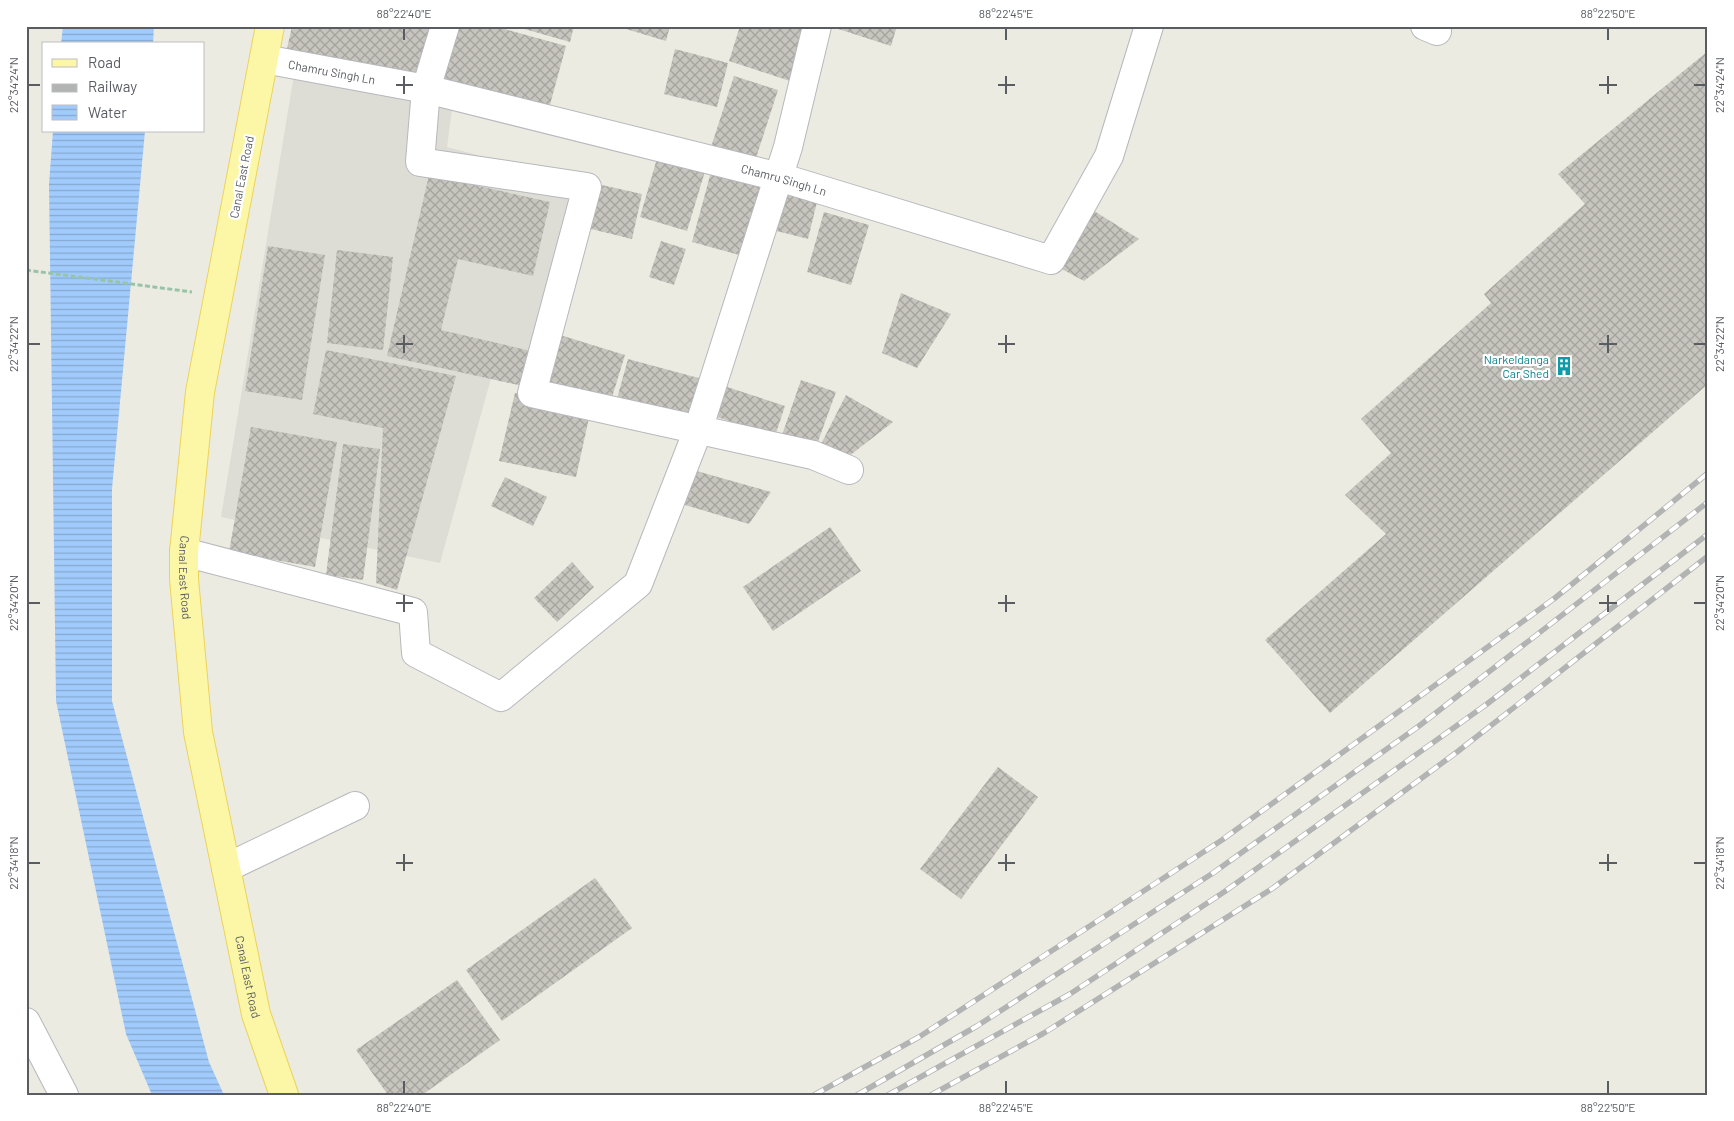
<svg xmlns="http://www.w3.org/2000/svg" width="1734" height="1121" font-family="Barlow,sans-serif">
<defs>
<pattern id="water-rules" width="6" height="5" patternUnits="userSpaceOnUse" patternTransform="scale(1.25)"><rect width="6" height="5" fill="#a1cbfc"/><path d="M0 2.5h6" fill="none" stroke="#86a8cf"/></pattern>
<pattern id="building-cross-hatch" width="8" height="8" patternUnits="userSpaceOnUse" patternTransform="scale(1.25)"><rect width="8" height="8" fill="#c7c5be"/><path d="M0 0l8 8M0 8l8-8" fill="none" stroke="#a5a39e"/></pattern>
</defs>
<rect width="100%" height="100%" fill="#ecebe1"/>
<path fill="#dddcd5" d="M 302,26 L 459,26 L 456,79 L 447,147 L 593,186 L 556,343 L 493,371 L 440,563 L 221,517 Z"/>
<path fill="url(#water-rules)" d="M 63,26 L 154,26 L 153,44 L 61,44 Z
M 53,131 L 145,131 L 112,489 L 112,701 L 209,1062 L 224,1095 L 152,1095 L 126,1034 L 56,701 L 49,184 Z"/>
<path fill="url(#building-cross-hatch)" d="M 292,26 L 426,26 L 433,28 L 424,75 L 287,49 Z
M 452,26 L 494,26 L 566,46 L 548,112 L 437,81 Z
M 514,26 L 574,26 L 570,42 Z
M 616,26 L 670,26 L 666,41 Z
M 740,26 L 808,26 L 790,81 L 729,61 Z
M 829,26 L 897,26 L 891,46 Z
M 675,49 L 728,63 L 717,107 L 664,94 Z
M 1708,51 L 1708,384 L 1330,713 L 1265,640 L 1386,534 L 1345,495 L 1391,453 L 1361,419 L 1491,303 L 1484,294 L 1585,204 L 1558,174 Z
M 734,76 L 778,90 L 755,161 L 711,147 Z
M 658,155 L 706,168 L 687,231 L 640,217 Z
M 711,172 L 762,185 L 743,256 L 692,242 Z
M 429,175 L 550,202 L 533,276 L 458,259 L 441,330 L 531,351 L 523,386 L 387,356 Z
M 593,183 L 642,194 L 632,239 L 583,227 Z
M 784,189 L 818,198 L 808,239 L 773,230 Z
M 1091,209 L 1139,239 L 1084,281 L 1058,267 Z
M 824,212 L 869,225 L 851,285 L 807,272 Z
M 661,241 L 686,249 L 674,285 L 649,277 Z
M 268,246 L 325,255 L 302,400 L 245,391 Z
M 337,250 L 393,257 L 383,350 L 327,343 Z
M 901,293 L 951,314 L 917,368 L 882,353 Z
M 560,335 L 625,355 L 609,407 L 544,388 Z
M 326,350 L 456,376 L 397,590 L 376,583 L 383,428 L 313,414 Z
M 628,359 L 706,380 L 694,423 L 616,402 Z
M 801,380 L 836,392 L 816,447 L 782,435 Z
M 718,384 L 785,406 L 775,436 L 708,414 Z
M 515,393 L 591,409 L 576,477 L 499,461 Z
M 846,395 L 893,422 L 844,460 L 819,448 Z
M 251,427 L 337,442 L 315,567 L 229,552 Z
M 343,444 L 380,449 L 363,580 L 326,575 Z
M 693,470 L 771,492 L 749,524 L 685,505 Z
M 505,477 L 547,497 L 533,526 L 491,506 Z
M 830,527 L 861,571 L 773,631 L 743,587 Z
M 572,562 L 594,587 L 557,622 L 534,598 Z
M 998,767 L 1038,797 L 961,899 L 920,869 Z
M 595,878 L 632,928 L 502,1021 L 466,970 Z
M 457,980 L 500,1040 L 422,1095 L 388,1095 L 356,1050 Z"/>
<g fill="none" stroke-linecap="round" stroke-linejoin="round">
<g stroke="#b6b8bd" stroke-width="30">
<g id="minor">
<path d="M 445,26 L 426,89 L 420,162 L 587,187 L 532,393 L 813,455 L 849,470"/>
<path d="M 1425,26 L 1437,31"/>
<path id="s1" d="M 264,59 L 426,89 L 779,177 L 1051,260 L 1109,156 L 1149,26"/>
<path d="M 184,552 L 413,612 L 416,653 L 501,697 L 638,584 L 698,430 L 788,147 L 817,26"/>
<path d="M 226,868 L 355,806"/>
<path d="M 26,1022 L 64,1095"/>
</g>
</g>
<g stroke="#ecd25a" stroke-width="30">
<g id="major">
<path id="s2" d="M 270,26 L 200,392 L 184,552 L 184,579 L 198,732 L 256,1014 L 284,1095"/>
</g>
</g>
<path stroke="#97c4a8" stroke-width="3" stroke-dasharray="5 2.5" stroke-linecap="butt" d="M 26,270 L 192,292"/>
<use href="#minor" stroke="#fff" stroke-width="28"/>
<use href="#major" stroke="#fcf7a6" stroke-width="28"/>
<g stroke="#b2b3b3" stroke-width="5.5">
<path id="rail" d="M 814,1095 L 919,1037 L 1222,840 L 1555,598 L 1708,473
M 857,1095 L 977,1026 L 1213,873 L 1419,726 L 1708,502
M 888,1095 L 1070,994 L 1224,892 L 1487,704 L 1708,534
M 931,1095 L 1044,1033 L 1273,888 L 1457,752 L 1708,556"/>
</g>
<use href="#rail" stroke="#fff" stroke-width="4" stroke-dasharray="11" stroke-linecap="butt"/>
</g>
<path fill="none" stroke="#595c61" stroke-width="2" d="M 404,28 L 404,40M 1006,28 L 1006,40M 1608,28 L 1608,40M 404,76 L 404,94M 1006,76 L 1006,94M 1608,76 L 1608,94M 28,85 L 40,85M 396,85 L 413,85M 998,85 L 1015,85M 1599,85 L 1617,85M 1694,85 L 1706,85M 404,335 L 404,353M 1006,335 L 1006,353M 1608,335 L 1608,353M 28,344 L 40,344M 396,344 L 413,344M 998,344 L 1015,344M 1599,344 L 1617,344M 1694,344 L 1706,344M 404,595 L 404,612M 1006,595 L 1006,612M 1608,595 L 1608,612M 28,603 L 40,603M 396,603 L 413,603M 998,603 L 1015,603M 1599,603 L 1617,603M 1694,603 L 1706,603M 404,854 L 404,871M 1006,854 L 1006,871M 1608,854 L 1608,871M 28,863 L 40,863M 396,863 L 413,863M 998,863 L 1015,863M 1599,863 L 1617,863M 1694,863 L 1706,863M 404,1081 L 404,1094M 1006,1081 L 1006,1094M 1608,1081 L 1608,1094"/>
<defs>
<g id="building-bare" transform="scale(1.5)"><path d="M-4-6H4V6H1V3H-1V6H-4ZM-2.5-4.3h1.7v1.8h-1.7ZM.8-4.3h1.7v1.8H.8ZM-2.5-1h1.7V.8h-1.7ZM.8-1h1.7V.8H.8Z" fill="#0f9aa8" stroke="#fff" stroke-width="2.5" paint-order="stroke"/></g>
</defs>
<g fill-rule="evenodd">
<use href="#building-bare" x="1564" y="366"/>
</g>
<g text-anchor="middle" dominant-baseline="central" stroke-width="4.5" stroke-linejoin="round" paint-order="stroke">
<g font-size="12" fill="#595c61" stroke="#fff">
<text stroke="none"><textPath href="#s1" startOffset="69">Chamru Singh Ln</textPath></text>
<text transform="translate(241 177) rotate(-79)">Canal East Road</text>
<text stroke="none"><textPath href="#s1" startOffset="534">Chamru Singh Ln</textPath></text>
<text stroke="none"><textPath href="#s2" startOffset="559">Canal East Road</textPath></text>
<text stroke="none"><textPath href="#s2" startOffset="964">Canal East Road</textPath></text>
</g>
<g font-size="12" fill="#0d838f" stroke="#fff" text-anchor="end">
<text x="1549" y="359">Narkeldanga<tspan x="1549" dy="14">Car Shed</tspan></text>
</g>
</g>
<rect width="1734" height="1121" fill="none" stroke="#ffffff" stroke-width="55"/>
<rect x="42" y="42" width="162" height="90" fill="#ffffff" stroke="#bdbec0"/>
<rect x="52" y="59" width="25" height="8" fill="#fcf7a6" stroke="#bdbec0"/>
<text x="88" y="68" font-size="15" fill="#595c61">Road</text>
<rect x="52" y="84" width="25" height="8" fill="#b2b3b3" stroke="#bdbec0"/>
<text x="88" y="92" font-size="15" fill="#595c61">Railway</text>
<rect x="52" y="105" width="25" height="15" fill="url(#water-rules)" stroke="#bdbec0"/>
<text x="88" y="118" font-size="15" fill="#595c61">Water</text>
<rect x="28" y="28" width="1678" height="1066" fill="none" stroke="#595c61" stroke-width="2"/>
<g font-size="12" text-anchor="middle" fill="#595c61">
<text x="404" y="18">88°22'40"E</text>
<text x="1006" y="18">88°22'45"E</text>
<text x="1608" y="18">88°22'50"E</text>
<text transform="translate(14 85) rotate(-90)" y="4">22°34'24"N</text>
<text transform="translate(1720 85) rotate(-90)" y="4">22°34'24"N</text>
<text transform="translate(14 344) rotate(-90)" y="4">22°34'22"N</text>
<text transform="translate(1720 344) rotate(-90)" y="4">22°34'22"N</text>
<text transform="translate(14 603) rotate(-90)" y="4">22°34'20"N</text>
<text transform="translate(1720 603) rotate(-90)" y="4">22°34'20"N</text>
<text transform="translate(14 863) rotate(-90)" y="4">22°34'18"N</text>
<text transform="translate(1720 863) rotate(-90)" y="4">22°34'18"N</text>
<text x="404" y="1112">88°22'40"E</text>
<text x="1006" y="1112">88°22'45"E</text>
<text x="1608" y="1112">88°22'50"E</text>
</g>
</svg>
